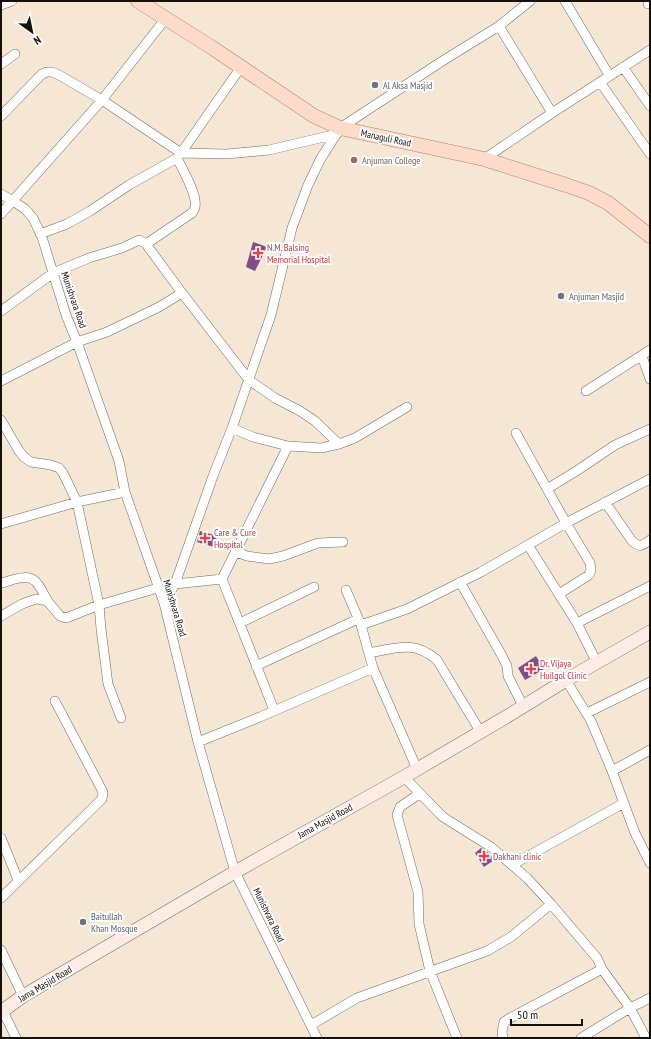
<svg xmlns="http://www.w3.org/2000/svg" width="651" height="1039" font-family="'PT Sans Narrow',sans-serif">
<rect width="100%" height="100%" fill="#f5e7d4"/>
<path fill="#824e85" d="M 253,242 L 267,247 L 255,271 L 246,267 Z
M 200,531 L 217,536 L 214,547 L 197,542 Z
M 536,656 L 544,669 L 525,680 L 518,668 Z
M 481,848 L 490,854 L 494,860 L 484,867 L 475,853 Z"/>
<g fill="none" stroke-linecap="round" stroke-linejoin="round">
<g stroke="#756a59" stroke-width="10">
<path id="street" d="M 565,1 L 609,75
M 648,4 L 650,3
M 1,5 L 12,1
M 499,26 L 552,113
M 1,64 L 15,54
M 623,67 L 650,106
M 600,82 L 650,154
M 1,116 L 42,74 L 47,72 L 52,72 L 59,75 L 102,100 L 181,153 L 227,154 L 269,150 L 337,134
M 484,159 L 552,113 L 650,50
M 1,194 L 13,201 L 25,209 L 33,218 L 42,237 L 66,315 L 77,342 L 119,461 L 125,492 L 164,603 L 198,742 L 235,872 L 317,1038
M 1,214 L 102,100 L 166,18
M 40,234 L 67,224 L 90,211 L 129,185 L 177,158 L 181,153 L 241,67
M 146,244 L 192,213 C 193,211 195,209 195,207 C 198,195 182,169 177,158
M 1,311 L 53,273 L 89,258 L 122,248 L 139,240 L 146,244 L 182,293 L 249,380 L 275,398 L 300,411 L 315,421 L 339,444
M 642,356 L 650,379
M 1,381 L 77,342 L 107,332 L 159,307 L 182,293
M 586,391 L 650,350
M 1,420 L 19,451 L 24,457 L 31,462 L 51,465 L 59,468 L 63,473 L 77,502 L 99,605 L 101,629 L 108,684 L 121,718
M 232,428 L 253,437 L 288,446 L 321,448 L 339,444 L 355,438 L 407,407
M 516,433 L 566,523 L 590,563 L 591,570 L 589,575 L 559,594
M 547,489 L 578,470 L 615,445 L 650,429
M 605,502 L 632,541 C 640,548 642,546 650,540
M 1,524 L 77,502 L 125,492
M 528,545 L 577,623 L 597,663
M 236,552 L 247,556 L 269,559 L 283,556 L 318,543 L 343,542
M 222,579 L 288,446
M 460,582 L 501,654 L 507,666 L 508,676 L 523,706
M 1,583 C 11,581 27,573 35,581 C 40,585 45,597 49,603
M 175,584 L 222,579 L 274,710
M 346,590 L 361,625 L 373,668 L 417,769
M 164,603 L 175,584 L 213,476 L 232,428 L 271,315 L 292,228 L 308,185 L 320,160 L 340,128 L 444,60 L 499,26 L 530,1
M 1,616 L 22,604 L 36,599 L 44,600 L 49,603 L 60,616 L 66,618 L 99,605 L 158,588
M 240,623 L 314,587
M 577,623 L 650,586
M 361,625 L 407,609 L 481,572 L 566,523 L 650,479
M 369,653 C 396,648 414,640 437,660 L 480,731
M 256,666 L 358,619
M 566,680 L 591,721 L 612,771 L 635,833 L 650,863
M 587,713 L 650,682
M 198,742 L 260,717 L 373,668
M 612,771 L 650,750
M 404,777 L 443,817 L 491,847 L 527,878 L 551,904 L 597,958 L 602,969 L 630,1008 L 646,1038
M 419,794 L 400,807 L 397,815 L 418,892 L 419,924 L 430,971 L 457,1038
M 1,838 L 18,880
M 512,865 L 624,803
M 1,898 L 102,799 L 103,792 L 55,701
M 1,950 L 23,996
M 3,1011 L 16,1038
M 311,1025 L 357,998 L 487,951 L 511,937 L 551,904
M 503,1038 L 502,1032 L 504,1022 L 510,1018 L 602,969
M 581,1038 L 630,1008 L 650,998"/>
</g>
<g stroke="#756a59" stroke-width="14">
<path id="secondary" d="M 1,1012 L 23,996 L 235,872 L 404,777 L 511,714 L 566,680 L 650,632"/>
</g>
<g stroke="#ac836f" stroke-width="15">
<path id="primary" d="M 138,1 L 211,47 L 314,116 L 340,128 L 484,159 L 566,185 L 589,193 L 608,203 L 650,236"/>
</g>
<use href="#street" stroke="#fff" stroke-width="9"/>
<use href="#secondary" stroke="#feece4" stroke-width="13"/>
<use href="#primary" stroke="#fedac9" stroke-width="14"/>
</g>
<g fill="#6b7280" stroke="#fff" stroke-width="1.5">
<circle cx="375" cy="85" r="4"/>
<circle cx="561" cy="296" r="4"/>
<circle cx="83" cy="922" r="4"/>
</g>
<circle fill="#8d6e63" stroke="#fff" stroke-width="1.5" cx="354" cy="160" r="4"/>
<g fill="#e0444e" stroke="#fff" stroke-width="1.5">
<path d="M256 247h4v4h4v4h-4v4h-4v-4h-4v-4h4z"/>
<path d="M203 532h4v4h4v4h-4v4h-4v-4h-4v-4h4z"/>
<path d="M529 663h4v4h4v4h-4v4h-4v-4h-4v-4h4z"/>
<path d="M482 850h4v4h4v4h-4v4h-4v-4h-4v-4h4z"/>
</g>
<g text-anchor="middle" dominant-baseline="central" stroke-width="4" stroke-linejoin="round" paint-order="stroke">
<g font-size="10" fill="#5b616d" stroke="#fff" text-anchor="start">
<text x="383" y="85">Al Aksa Masjid</text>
<text x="569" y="296">Anjuman Masjid</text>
<text x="91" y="916">Baitullah<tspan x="91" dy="12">Khan Mosque</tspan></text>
</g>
<g font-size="10" fill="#15100a" stroke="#fff">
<text transform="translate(386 138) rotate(12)">Managuli Road</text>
<text transform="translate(74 300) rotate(71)">Munishvara Road</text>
<text transform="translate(175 608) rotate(73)">Munishvara Road</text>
<text transform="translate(325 821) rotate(-29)">Jama Masjid Road</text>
<text transform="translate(269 915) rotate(64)">Munishvara Road</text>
<text transform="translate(45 984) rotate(-31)">Jama Masjid Road</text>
</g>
<g font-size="10" fill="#785e54" stroke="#fff" text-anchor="start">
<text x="362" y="160">Anjuman College</text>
</g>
<g font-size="10" fill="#be3a42" stroke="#fff" text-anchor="start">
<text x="267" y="247">N.M. Balsing<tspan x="267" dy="12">Memorial Hospital</tspan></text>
<text x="214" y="532">Care &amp; Cure<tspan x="214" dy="12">Hospital</tspan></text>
<text x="540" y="663">Dr. Vijaya<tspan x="540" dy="12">Huilgol Clinic</tspan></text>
<text x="493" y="856">Dakhani clinic</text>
</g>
</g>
<rect width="651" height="1039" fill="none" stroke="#15100a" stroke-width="4"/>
<g transform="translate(32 32) rotate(147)" stroke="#ffffff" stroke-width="3" paint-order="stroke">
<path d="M0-3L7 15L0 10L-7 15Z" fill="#15100a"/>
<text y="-6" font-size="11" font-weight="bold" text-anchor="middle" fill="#15100a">N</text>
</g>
<path d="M511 1019v6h71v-6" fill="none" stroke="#15100a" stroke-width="2"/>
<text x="517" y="1019" font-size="12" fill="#15100a" stroke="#ffffff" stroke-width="3" paint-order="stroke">50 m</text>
</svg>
